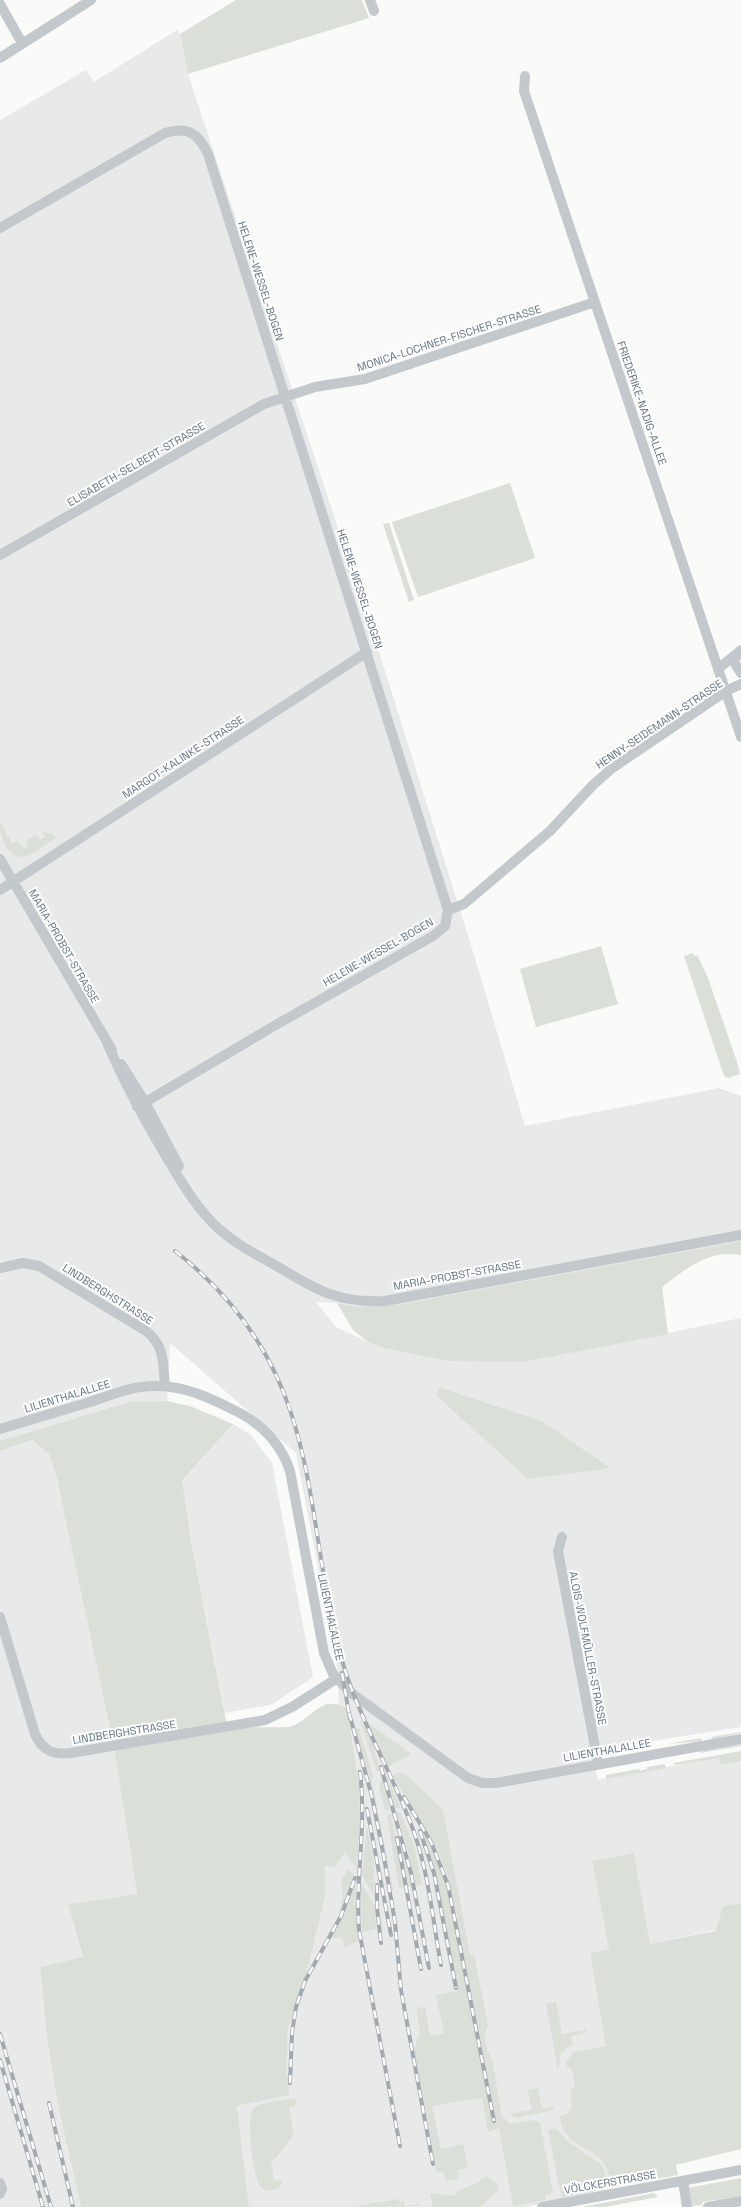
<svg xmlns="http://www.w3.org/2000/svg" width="741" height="2207" font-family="'Space Grotesk',sans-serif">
<rect width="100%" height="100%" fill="#fafaf8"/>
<path fill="#e8e9e9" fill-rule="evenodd" d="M 177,30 L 180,34 L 188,74 L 380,655 L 475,958 L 525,1126 L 719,1088 L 741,1096 L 741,1241 L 401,1304 L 359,1307 L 337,1303 L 316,1302 L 336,1327 L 380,1347 L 523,1362 L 741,1318 L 741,1727 L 591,1751 L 598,1780 L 741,1753 L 741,1903 L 723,1906 L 715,1930 L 650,1944 L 634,1853 L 592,1861 L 609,1949 L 590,1953 L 609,2058 L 594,2061 L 619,2186 L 527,2207 L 249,2207 L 237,2106 L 289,2095 L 289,2076 L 286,2076 L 288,2028 L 325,1704 L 339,1704 L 337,1667 L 296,1453 L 170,1343 L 167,1401 L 129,1402 L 0,1441 L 0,120 L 86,70 L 94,82 ZM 439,1387 L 542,1421 L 609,1468 L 437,1394 Z
M 233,1424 L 250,1434 L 272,1463 L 313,1677 L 271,1705 L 225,1713 L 180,1484 Z
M 32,1440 L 49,1454 L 59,1486 L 114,1747 L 137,1894 L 68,1904 L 83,1958 L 40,1967 L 47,2039 L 58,2106 L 81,2207 L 0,2207 L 0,1451 Z"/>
<path fill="#dadfd7" d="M 236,0 L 362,0 L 369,18 L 188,74 L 180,34 Z
M 510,483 L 535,558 L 418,597 L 392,522 Z
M 389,523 L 414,600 L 409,602 L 383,524 Z
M 0,822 L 12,843 L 17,841 L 24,849 L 29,846 L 26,840 L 37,835 L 40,840 L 45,837 L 42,832 L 54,834 L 56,838 L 30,855 L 19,857 C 4,851 0,836 0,822 Z
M 601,946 L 618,1004 L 536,1027 L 520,969 Z
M 693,953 L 694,956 L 697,955 L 708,978 L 737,1062 L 740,1074 L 728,1078 L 724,1076 L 684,956 Z
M 741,1241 L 741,1255 C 708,1249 686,1269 662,1287 L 668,1334 L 523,1362 L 448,1361 L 380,1347 L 367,1341 L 353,1330 L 337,1303 L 359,1307 L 401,1304 Z
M 439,1387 L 542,1421 L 610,1468 L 528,1479 L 436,1395 Z
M 167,1401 L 190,1406 L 233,1424 L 182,1481 L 191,1541 L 227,1726 C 239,1726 285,1729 292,1726 C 313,1718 323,1693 347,1709 L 359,1786 L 360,1824 L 356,1867 L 345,1852 L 334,1867 L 325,1866 L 325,1896 L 307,1971 L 288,2028 L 286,2076 L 289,2076 L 289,2095 L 237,2106 L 249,2207 L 81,2207 L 58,2106 L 47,2039 L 40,1967 L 83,1957 L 68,1904 L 137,1894 L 114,1747 L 57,1479 L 49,1454 L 32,1440 L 0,1451 L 0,1441 L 129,1402 Z
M 360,1721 C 370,1727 377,1759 380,1771 L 377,1772 Z
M 367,1722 L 411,1754 L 388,1767 Z
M 359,1728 L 373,1776 L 372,1782 L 393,1889 L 392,1893 L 378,1815 L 354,1729 Z
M 741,1732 L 741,1733 L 713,1739 L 711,1737 Z
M 701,1738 L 702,1741 L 668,1744 Z
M 741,1744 L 741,1746 L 700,1753 L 701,1750 Z
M 741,1751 L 741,1761 L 721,1765 L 719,1758 L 674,1765 L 674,1763 Z
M 665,1764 L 666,1768 L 606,1779 L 606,1775 L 639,1769 L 640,1771 L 647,1769 L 647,1767 Z
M 399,1773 L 406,1774 L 443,1810 L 470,1955 L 474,1955 L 488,2026 C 482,2036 486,2050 492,2059 L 502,2117 L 511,2124 L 535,2120 L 540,2123 L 553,2193 L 546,2195 L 545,2200 L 513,2206 L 498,2124 L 497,2129 L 488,2132 L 482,2098 L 432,2106 L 441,2149 L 463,2144 L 468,2168 L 458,2170 L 459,2179 L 446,2181 L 444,2172 L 437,2173 L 414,2049 L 420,2032 L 416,2008 L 425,2007 L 430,2036 L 444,2033 L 436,1995 L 458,1991 L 435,1870 L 424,1837 L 426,1836 L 445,1881 L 453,1920 L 458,1919 L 447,1874 L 437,1849 L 392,1775 Z
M 387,1776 L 401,1808 L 395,1808 L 385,1777 Z
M 382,1778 L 390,1810 L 388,1811 L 385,1809 L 379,1786 Z
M 400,1812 L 414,1845 L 422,1884 L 415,1886 L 407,1847 L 396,1813 Z
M 391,1814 L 404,1887 L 399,1888 L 387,1816 Z
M 367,1826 L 373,1858 L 375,1897 L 362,1876 Z
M 397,1835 L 399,1835 L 412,1886 L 407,1887 Z
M 634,1853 L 650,1944 L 715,1931 L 723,1906 L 741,1903 L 741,2149 L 676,2165 L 678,2175 L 623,2185 L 622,2178 L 618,2179 L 619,2186 L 612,2188 C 610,2180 609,2171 604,2164 C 588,2142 565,2149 560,2116 L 567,2114 L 572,2107 L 570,2092 L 575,2084 L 572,2071 L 565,2064 L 573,2052 L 606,2046 L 590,1953 L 609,1949 L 592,1861 Z
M 348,1870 L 354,1874 L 339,1915 L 343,1896 L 341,1880 Z
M 361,1883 L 375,1906 L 376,1929 L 362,1932 Z
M 355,1885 L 359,1941 L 344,1947 L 344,1942 L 340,1937 L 334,1939 L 332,1936 Z
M 556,2002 L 562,2034 L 586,2030 L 586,2033 L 571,2036 L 573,2045 C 554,2053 563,2059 558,2070 L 546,2004 Z
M 538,2088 L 542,2108 L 553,2107 L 554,2110 L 515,2118 L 510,2114 L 532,2110 L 528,2090 Z
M 295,2098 L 297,2105 L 289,2107 L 294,2134 L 275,2159 L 271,2161 L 274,2181 L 282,2180 C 282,2189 275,2189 267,2191 C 264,2190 262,2189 260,2186 C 253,2176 245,2117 254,2108 C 259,2102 287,2100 295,2098 Z
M 555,2128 L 570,2143 L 602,2165 L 609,2188 L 563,2197 L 560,2191 L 548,2130 Z
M 486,2176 L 496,2183 L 499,2190 L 480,2207 L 433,2207 L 430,2195 L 432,2193 L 454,2196 C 464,2184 474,2188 486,2176 Z
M 741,2178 L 741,2196 L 702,2202 L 702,2205 L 691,2206 L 687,2188 Z
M 654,2193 L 658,2197 L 605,2207 L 582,2207 Z
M 398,2199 L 399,2202 L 404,2201 L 405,2206 L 418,2204 L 419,2206 L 352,2207 Z"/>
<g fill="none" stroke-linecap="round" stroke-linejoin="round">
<path stroke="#c3c8cc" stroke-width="10" d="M 370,0 L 374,11
M 0,4 L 22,43
M 0,58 L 91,0
M 525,76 L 524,91 L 741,737
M 0,228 L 165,133 C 188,126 198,133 208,154 L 448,910 L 445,926 L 433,936 L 274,1026 L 137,1107
M 0,555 L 264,404 L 315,387 L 365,379 L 595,302
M 738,653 L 734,662 L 741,673
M 718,669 L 741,650
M 0,859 L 112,1050
M 0,890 L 367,652
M 448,910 L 464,904 L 550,831 L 593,785 L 611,769 L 726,691 L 741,684
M 108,1045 C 125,1084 145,1121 167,1158 C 182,1183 197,1209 219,1229 C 237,1245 259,1256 280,1268 C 318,1291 339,1303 385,1301 L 741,1235
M 121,1064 L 145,1102 L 179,1166
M 0,1268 L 23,1263 L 39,1266 L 146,1331 C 165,1345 163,1365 165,1386
M 0,1429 C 30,1420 60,1411 90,1402 C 111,1395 134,1385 157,1386 C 184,1386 208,1397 232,1409 C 260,1422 280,1441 290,1471 L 324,1653 L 333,1674 L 350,1692 L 468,1778 L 482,1783 L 496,1783 L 741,1739
M 562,1537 L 558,1551 L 598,1763
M 0,1617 L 35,1734 C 43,1751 53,1755 71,1753 L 265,1720 L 292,1707 L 336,1679
M 683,2181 L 687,2207
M 0,2183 L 2,2189 L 0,2194
M 542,2207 L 741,2170
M 708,2207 L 741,2201"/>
<g stroke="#a2aab0" stroke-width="4">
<path id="rail" d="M 175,1251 C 229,1293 270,1348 291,1413 C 309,1467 315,1526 325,1582 C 331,1612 336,1644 346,1673 C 364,1729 396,1780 415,1835 C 429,1876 433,1922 441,1965
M 342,1673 L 350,1719
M 349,1713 L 372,1797 L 383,1852 L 395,1922 L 401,1990 L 433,2164
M 381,1767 L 411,1873 L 429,1968
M 360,1772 C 367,1825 355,1877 359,1930 L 400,2146
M 404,1797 L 431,1842 L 448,1885 L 494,2121
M 367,1809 L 391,1935
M 420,1831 L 434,1873 L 456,1988
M 397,1838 L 421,1969
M 377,1885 L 377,1908 L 381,1943
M 0,2034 L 51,2207
M 0,2060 L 43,2207
M 290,2083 L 292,2033 L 296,2007 L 305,1981 L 341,1916 L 355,1878
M 49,2103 L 73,2207"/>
</g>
<use href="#rail" stroke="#fff" stroke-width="2.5" stroke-dasharray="8" stroke-linecap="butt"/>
</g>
<g text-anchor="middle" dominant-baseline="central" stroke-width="4" stroke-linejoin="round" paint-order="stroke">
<g font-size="11" fill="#657683" stroke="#fff">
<text transform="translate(261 281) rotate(72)">HELENE-WESSEL-BOGEN</text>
<text transform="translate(449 338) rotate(-18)">MONICA-LOCHNER-FISCHER-STRASSE</text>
<text transform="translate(642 403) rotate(71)">FRIEDERIKE-NADIG-ALLEE</text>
<text transform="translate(136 464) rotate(-30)">ELISABETH-SELBERT-STRASSE</text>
<text transform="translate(360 589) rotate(72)">HELENE-WESSEL-BOGEN</text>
<text transform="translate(659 724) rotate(-34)">HENNY-SEIDEMANN-STRASSE</text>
<text transform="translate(183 757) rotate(-33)">MARGOT-KALINKE-STRASSE</text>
<text transform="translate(64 946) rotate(60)">MARIA-PROBST-STRASSE</text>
<text transform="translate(378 952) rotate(-30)">HELENE-WESSEL-BOGEN</text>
<text transform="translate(457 1275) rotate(-10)">MARIA-PROBST-STRASSE</text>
<text transform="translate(108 1294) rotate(32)">LINDBERGHSTRASSE</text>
<text transform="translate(67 1396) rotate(-17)">LILIENTHALALLEE</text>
<text transform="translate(331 1617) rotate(78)">LILIENTHALALLEE</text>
<text transform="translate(588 1648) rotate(79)">ALOIS-WOLFMÜLLER-STRASSE</text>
<text transform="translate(124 1732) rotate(-9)">LINDBERGHSTRASSE</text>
<text transform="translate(607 1750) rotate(-10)">LILIENTHALALLEE</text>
<text transform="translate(610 2182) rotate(-10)">VÖLCKERSTRASSE</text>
</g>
</g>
</svg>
